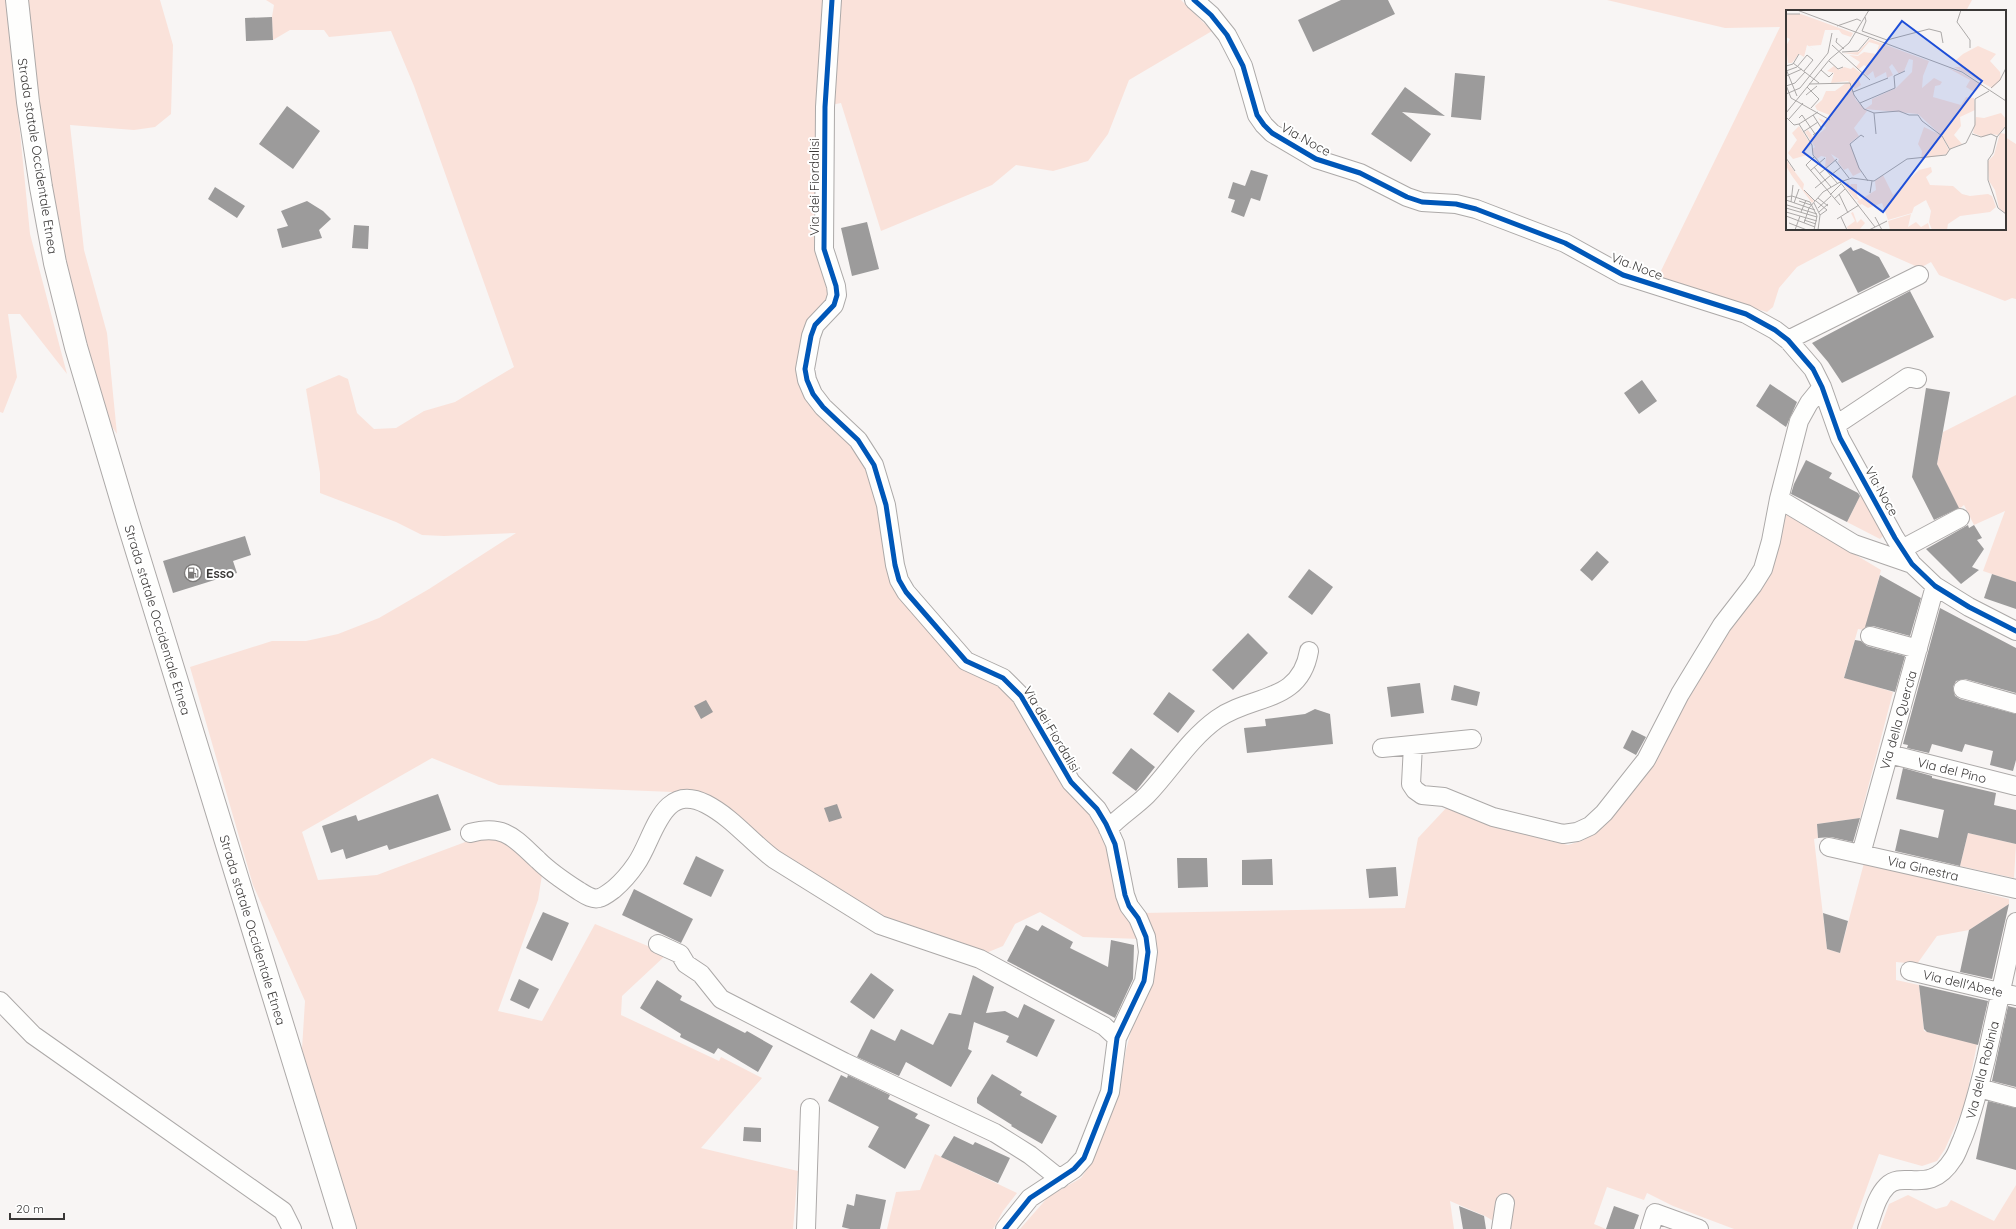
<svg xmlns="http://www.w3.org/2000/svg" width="2016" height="1229" font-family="Quicksand,sans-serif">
<rect width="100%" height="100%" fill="#f8f5f4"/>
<path fill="#fae2da" d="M 0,0 L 7,0 L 30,234 L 67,374 L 20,314 L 8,314 L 17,377 L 3,413 L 0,412 Z
M 27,0 L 160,0 L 173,45 L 171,114 L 155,127 L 134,130 L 70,125 L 84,250 L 107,333 L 117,434 L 108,421 L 70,287 L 42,140 Z
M 266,0 L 827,0 L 829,293 L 799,374 L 800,386 L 812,409 L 838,431 L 865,460 L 880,508 L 893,582 L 1009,691 L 1089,811 L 1102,834 L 1141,939 L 1083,937 L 1040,912 L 1015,924 L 1003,946 L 986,953 L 879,920 L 766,846 L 697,793 L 499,785 L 432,758 L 302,832 L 318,880 L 377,875 L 476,838 L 502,841 L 521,852 L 542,875 L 538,900 L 498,1011 L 542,1021 L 595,924 L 667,954 L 622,996 L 621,1015 L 719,1061 L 721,1057 L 762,1078 L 701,1148 L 798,1171 L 793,1229 L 357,1229 L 302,1049 L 305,1001 L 253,885 L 190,667 L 272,641 L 306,641 L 338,634 L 379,618 L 429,589 L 516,533 L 444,536 L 422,535 L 396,522 L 320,493 L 320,473 L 306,389 L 339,375 L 348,379 L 357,413 L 374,429 L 396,428 L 424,411 L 455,402 L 514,367 L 414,86 L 391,31 L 329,37 L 324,30 L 290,30 L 273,40 L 272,17 L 274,5 Z
M 838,0 L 1181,0 L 1212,31 L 1129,80 L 1108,134 L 1088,161 L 1053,171 L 1016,165 L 992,185 L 881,231 L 841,103 L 831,105 Z
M 1607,0 L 1972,0 L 1966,11 L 1787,11 L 1787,229 L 2005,229 L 2005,137 L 2016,144 L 2016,299 L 2012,298 L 2005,301 L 1939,275 L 1931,262 L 1920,268 L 1852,238 L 1797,267 L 1779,288 L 1773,307 L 1767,312 L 1657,279 L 1780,27 L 1725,28 Z
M 2016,395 L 2016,582 L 1983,571 L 2005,511 L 1974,525 L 1964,505 L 1959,509 L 1937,464 L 1943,432 Z
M 1861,494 L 1884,535 L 1880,539 L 1847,522 Z
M 1784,512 L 1881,570 L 1865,630 L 1858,629 L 1844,677 L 1893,692 L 1860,818 L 1817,824 L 1818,838 L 1814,839 L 1827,949 L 1840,953 L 1864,863 L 2009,899 L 2009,904 L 1969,930 L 1937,936 L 1917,964 L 1896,962 L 1896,980 L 1919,985 L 1924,1031 L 1977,1044 L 1965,1104 L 1945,1149 L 1937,1161 L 1922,1166 L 1879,1154 L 1852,1229 L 1734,1229 L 1673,1206 L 1647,1193 L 1644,1200 L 1607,1187 L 1594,1224 L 1606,1229 L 1507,1229 L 1485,1216 L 1450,1201 L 1454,1229 L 1020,1229 L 1048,1197 L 1081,1178 L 1091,1163 L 1119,1094 L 1126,1050 L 1132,1027 L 1143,913 L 1405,908 L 1418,838 L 1448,806 L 1498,828 L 1526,832 L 1545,840 L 1568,845 L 1584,840 L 1607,821 L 1634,790 L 1666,737 Z
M 1968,833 L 2016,844 L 2014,878 L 1960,866 Z
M 935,1154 L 1017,1193 L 1003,1211 L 993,1229 L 887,1229 L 896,1192 L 920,1190 Z
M 2016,1185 L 2016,1229 L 1880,1229 L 1889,1204 L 1908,1195 L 1936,1209 L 1947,1206 L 1951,1200 L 1994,1221 Z"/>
<path fill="#9c9b9b" d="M 1341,0 L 1388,0 L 1395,14 L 1313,52 L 1298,20 Z
M 272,17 L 273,40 L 246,41 L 245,18 Z
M 1455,73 L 1485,76 L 1481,120 L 1451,117 Z
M 1405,87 L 1445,116 L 1402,112 L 1431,134 L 1411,162 L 1371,134 Z
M 287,106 L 320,131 L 293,169 L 259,144 Z
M 1251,170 L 1268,175 L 1260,201 L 1251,198 L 1244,217 L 1231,212 L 1235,200 L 1228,198 L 1233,182 L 1245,186 Z
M 215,187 L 245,206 L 237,218 L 208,199 Z
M 307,201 L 323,211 L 331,219 L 319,230 L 322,238 L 282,248 L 277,229 L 288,226 L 281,211 Z
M 867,222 L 879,269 L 852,276 L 841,228 Z
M 354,225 L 369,226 L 368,249 L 352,248 Z
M 1851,247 L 1853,251 L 1861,248 L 1879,257 L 1890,277 L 1858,293 L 1839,255 Z
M 1910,291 L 1934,337 L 1842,383 L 1828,362 L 1812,343 Z
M 1642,380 L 1657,401 L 1639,414 L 1624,393 Z
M 1770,384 L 1797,402 L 1786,427 L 1756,406 Z
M 1926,388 L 1950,392 L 1937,464 L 1959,508 L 1934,520 L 1912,477 Z
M 1806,460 L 1832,473 L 1829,478 L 1858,493 L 1860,496 L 1847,522 L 1791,494 L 1794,484 Z
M 1968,525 L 1969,528 L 1974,525 L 1982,538 L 1977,540 L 1984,549 L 1972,567 L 1979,570 L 1961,584 L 1926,549 Z
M 245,536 L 251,555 L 233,561 L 237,573 L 173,593 L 163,561 Z
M 1597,551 L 1609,562 L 1592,581 L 1580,570 Z
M 1309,569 L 1333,587 L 1312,615 L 1288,597 Z
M 1992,574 L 2016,582 L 2016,609 L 1984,598 Z
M 1880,575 L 1921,598 L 1910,636 L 1873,626 L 1865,627 Z
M 1940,608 L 2016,648 L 2016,693 L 1965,679 L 1956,681 L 1953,687 L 1955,696 L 1960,699 L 2016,714 L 2016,760 L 2013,771 L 1990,765 L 1993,751 L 1965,744 L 1962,752 L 1932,744 L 1929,753 L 1907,748 L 1908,745 L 1903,744 Z
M 1248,633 L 1268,653 L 1233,690 L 1212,670 Z
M 1855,640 L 1861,641 L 1867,646 L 1905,656 L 1895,692 L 1844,678 Z
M 1420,683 L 1424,713 L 1391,717 L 1387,687 Z
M 1454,685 L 1480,692 L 1477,706 L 1451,700 Z
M 1169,692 L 1195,711 L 1178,733 L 1153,714 Z
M 706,700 L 713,712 L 701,719 L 694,706 Z
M 1315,709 L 1330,714 L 1333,744 L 1247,753 L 1244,728 L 1266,726 L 1265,719 L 1305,714 Z
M 1632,730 L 1646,737 L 1636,755 L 1623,748 Z
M 1131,748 L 1155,767 L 1136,791 L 1112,773 Z
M 1903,768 L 1932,776 L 1932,778 L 1996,793 L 1994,805 L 2016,810 L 2016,844 L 1968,833 L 1960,866 L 1895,851 L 1900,829 L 1938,838 L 1944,810 L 1896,799 Z
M 438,794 L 451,830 L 389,850 L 387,845 L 346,859 L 343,849 L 331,853 L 322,826 L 356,815 L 358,821 Z
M 837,804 L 842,818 L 829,822 L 824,808 Z
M 1860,818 L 1853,842 L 1831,837 L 1818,838 L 1817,824 Z
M 696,856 L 724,870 L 711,897 L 683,884 Z
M 1177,858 L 1207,858 L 1208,887 L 1178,888 Z
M 1272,859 L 1273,885 L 1242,885 L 1242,860 Z
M 1396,867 L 1398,896 L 1369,898 L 1366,869 Z
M 634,889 L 693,919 L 681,943 L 622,915 Z
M 2009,904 L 1992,979 L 1960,972 L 1969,930 Z
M 543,912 L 569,923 L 552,961 L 526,948 Z
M 1823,913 L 1848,921 L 1840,953 L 1827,949 Z
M 1026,925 L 1038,931 L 1042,925 L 1073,942 L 1070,948 L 1108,967 L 1111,940 L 1134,945 L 1133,979 L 1115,1018 L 1007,961 Z
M 871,973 L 894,990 L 874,1019 L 850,1002 Z
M 973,975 L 994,987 L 986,1013 L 1005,1011 L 1018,1018 L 1024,1004 L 1055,1020 L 1037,1057 L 1006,1042 L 1009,1036 L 974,1022 L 968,1049 L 972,1051 L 951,1087 L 906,1062 L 899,1076 L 857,1057 L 871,1029 L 895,1041 L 901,1029 L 933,1045 L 949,1013 L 961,1015 Z
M 519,979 L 539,989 L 529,1009 L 510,1000 Z
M 657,980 L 682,996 L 680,1000 L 745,1033 L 747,1031 L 773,1046 L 758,1072 L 718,1048 L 714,1054 L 680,1037 L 681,1034 L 640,1008 Z
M 1919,985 L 1988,1001 L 1978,1045 L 1927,1032 L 1924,1029 Z
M 2008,1006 L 2016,1008 L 2016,1087 L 1992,1081 Z
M 992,1074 L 1022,1092 L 1020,1095 L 1057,1116 L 1042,1144 L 1011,1126 L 1012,1125 L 977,1103 L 977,1098 Z
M 841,1075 L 847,1078 L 848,1075 L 890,1095 L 888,1099 L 918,1114 L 915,1118 L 930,1125 L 905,1169 L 868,1147 L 879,1127 L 828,1101 Z
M 1988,1101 L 2016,1108 L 2016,1170 L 1976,1159 Z
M 744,1127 L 761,1128 L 761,1142 L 743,1141 Z
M 954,1136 L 973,1145 L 975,1142 L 1010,1158 L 998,1183 L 941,1157 Z
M 856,1194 L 886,1200 L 880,1229 L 850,1229 L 842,1227 L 847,1204 L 854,1206 Z
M 1459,1206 L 1484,1216 L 1486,1229 L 1463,1229 Z
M 1614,1206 L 1639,1215 L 1634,1229 L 1606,1229 Z"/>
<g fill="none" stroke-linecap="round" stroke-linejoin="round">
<g stroke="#aca9a8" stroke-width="20">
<path id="minor" d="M 832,0 L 825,107 L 824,249 L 836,286 L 837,295 L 834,305 L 815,325 L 811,336 L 805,369 L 807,380 L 813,394 L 823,407 L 858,440 L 874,465 L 886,505 L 895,565 L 899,580 L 906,592 L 966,661 L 1003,678 L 1021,696 L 1071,782 L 1097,809 L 1106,824 L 1115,844 L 1125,895 L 1129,906 L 1138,918 L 1146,937 L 1148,952 L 1144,981 L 1117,1038 L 1110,1092 L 1084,1158 L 1074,1169 L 1030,1198 L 1005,1229
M 1194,0 L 1211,15 L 1227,35 L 1243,66 L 1257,115 L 1264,125 L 1272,133 L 1316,159 L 1360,173 L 1407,197 L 1422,202 L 1456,204 L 1476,209 L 1565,243 L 1623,275 L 1746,314 L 1775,330 L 1788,340 L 1813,369 L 1822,387 L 1840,438 L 1895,538 L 1912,564 L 1935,586 L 1969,607 L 2016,631
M 1788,340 L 1919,275
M 1836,425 L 1908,377 L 1917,379
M 1779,499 L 1854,544 L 1912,564
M 1902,549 L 1960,518
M 1870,636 L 1918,649
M 1963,689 L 2016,704
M 1413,745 L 1411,784 L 1415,790 L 1422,795 L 1444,797 L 1493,817 L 1563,834 L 1577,832 L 1590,826 L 1604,813 L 1646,760 L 1680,694 L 1722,625 L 1753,585 L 1763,569 L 1771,541 L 1779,499 L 1799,421 L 1809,403 L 1822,387
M 1382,748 L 1472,739
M 1889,754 L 2016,786
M 1108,829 C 1120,816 1135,807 1147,795 C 1171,770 1188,740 1217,719 C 1252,694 1300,704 1309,651
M 470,833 C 505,824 514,838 538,860 C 550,872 565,882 579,891 C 584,894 592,900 599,898 C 604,897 610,892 614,889 C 622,882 630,873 636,864 C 654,839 661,781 706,804 C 733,818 751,842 774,859 L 880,925 L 980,959 L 1104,1026 L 1117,1038
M 1829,847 L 2016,889
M 1861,854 L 1935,586
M 658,944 L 680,954 L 686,964 L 701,974 L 721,999 L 844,1062 L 995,1133 L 1030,1155 L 1060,1179
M 1910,971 L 2016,996
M 0,1001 L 33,1035 L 283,1211 L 292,1229
M 1979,1088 L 2016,1098
M 806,1229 L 810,1108
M 1501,1229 L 1505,1203
M 1650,1229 L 1655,1213 L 1699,1229
M 1867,1229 C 1873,1214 1876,1197 1887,1186 C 1904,1169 1929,1197 1953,1159 C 1957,1154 1959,1146 1962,1140 C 1973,1113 1979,1087 1986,1059 C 1996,1013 2006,968 2016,922"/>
</g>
<g stroke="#aca9a8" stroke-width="24">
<path id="major" d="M 17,0 L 28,102 L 41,187 L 55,263 L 76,347 L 128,522 L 345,1229"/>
</g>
<use href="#minor" stroke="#fefefd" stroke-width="18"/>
<use href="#major" stroke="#fefefd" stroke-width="22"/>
<g stroke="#fff" stroke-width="8">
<path id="cycleway" d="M 832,0 L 825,107 L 824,249 L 836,286 L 837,295 L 834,305 L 815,325 L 811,336 L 805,369 L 807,380 L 813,394 L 823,407 L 858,440 L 874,465 L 886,505 L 895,565 L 899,580 L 906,592 L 966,661 L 1003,678 L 1021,696 L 1071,782 L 1097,809 L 1106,824 L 1115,844 L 1125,895 L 1129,906 L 1138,918 L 1146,937 L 1148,952 L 1144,981 L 1117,1038 L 1110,1092 L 1084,1158 L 1074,1169 L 1030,1198 L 1005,1229
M 1194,0 L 1211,15 L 1227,35 L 1243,66 L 1257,115 L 1264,125 L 1272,133 L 1316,159 L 1360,173 L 1407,197 L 1422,202 L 1456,204 L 1476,209 L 1565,243 L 1623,275 L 1746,314 L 1775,330 L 1788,340 L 1813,369 L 1822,387 L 1840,438 L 1895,538 L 1912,564 L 1935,586 L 1969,607 L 2016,631"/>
</g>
<use href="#cycleway" stroke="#0057b8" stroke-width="5"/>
</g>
<defs>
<g id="fuel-ring" transform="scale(0.9)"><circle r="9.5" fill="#fff" stroke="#7c7a79" stroke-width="1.5"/><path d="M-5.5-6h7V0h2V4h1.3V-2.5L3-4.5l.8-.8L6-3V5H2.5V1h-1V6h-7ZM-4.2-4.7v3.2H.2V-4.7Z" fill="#7c7a79"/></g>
</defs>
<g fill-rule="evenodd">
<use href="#fuel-ring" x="193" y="573"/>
</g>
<g text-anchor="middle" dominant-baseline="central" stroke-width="4" stroke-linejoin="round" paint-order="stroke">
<g font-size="13" fill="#3a3837" stroke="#fff">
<text transform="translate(1306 139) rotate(29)">Via Noce</text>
<text transform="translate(38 156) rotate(81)">Strada statale Occidentale Etnea</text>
<text transform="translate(814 187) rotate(-90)">Via dei Fiordalisi</text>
<text transform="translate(1637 266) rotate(21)">Via Noce</text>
<text transform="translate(1882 491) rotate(61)">Via Noce</text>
<text transform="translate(158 620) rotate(73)">Strada statale Occidentale Etnea</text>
<text transform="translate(1898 720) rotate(-74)">Via della Quercia</text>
<text transform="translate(1052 729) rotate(59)">Via dei Fiordalisi</text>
<text transform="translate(1952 770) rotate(14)">Via del Pino</text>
<text transform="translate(1923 868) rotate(13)">Via Ginestra</text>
<text transform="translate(253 930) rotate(73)">Strada statale Occidentale Etnea</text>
<text transform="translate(1963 983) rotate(13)">Via dell'Abete</text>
<text transform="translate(1982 1070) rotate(-76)">Via della Robinia</text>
</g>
<g font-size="13" font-weight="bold" fill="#3a3837" stroke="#fff" text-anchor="start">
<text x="206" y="573">Esso</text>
</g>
</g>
<g transform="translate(1786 10)">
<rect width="220" height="220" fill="#f8f5f4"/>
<path d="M 4,4 L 15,4 L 67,23 L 65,27 L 56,24 L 53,20 L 39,20 L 35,35 L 23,36 L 34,43 L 21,35 L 18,47 L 13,44 L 6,53 L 2,53 L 0,36 L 4,29 L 0,27 L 0,5 ZM 84,29 L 143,51 L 137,66 L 136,78 L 148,68 L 156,72 L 154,75 L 149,76 L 147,87 L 175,95 L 180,87 L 188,88 L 189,100 L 174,107 L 175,116 L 168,125 L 176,134 L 164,139 L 156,126 L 132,104 L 79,99 L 86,94 L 86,89 L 110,78 L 126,62 L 127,50 L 123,49 L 118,61 L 113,64 L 106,54 L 103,57 L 107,65 L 101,68 L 100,62 L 89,68 L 87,61 L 81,66 L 77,62 L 81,57 L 78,55 L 73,59 L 70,57 L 74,52 L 63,45 L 72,46 L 78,42 L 90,44 L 93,35 L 83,32 L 72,45 L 57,43 L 72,42 ZM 192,36 L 210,44 L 204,51 L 214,62 L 215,70 L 206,78 L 168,57 L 175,57 L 169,51 L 177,44 ZM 48,56 L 53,60 L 58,57 L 65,59 L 67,57 L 76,64 L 72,68 L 75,75 L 69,79 L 62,71 L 45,73 L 48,63 L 41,61 ZM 162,58 L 174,62 L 196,75 L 189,82 L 185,80 L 180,77 L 184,70 ZM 60,73 L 64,73 L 70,90 L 81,101 L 68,118 L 73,126 L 64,133 L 75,162 L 67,166 L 62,158 L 58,160 L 52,152 L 53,149 L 45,144 L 49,150 L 39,158 L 40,147 L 35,146 L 31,149 L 28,145 L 26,139 L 29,137 L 19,122 L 22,120 L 28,128 L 40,118 L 32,108 L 39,111 L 46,106 L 31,100 L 29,96 L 36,90 L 40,81 L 49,81 ZM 215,103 L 220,109 L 220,115 L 212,125 L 205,124 L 197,127 L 187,123 L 190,107 L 198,108 ZM 13,116 L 25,135 L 19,141 L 21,145 L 7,149 L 2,143 L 11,130 L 6,123 ZM 138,117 L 155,125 L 163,140 L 161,144 L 135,149 L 136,141 L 132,134 ZM 214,123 L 220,124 L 220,204 L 213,198 L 209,180 L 203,171 L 202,159 L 202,151 L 208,145 ZM 0,150 L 18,174 L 17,179 L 28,191 L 26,193 L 6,166 L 0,156 ZM 145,157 L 146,162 L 140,167 L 144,175 L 167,176 L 176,184 L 184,186 L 202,184 L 206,186 L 210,197 L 204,202 L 174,206 L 162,214 L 161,220 L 146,220 L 143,212 L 145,201 L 140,190 L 128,197 L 126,203 L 102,210 L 96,193 L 82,198 L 76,194 L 74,195 L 71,191 L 73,190 L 69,189 L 58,175 L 62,172 L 64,176 L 65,174 L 71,174 L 71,186 L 74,190 L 90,180 L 89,171 L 97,165 L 107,185 L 133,160 ZM 67,202 L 71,213 L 75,209 L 79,213 L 74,219 L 62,220 L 61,217 L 69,211 L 65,203 ZM 125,204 L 122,217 L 130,212 L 135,217 L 142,213 L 144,220 L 104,220 L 102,211 Z" fill="#fae2da"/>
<path fill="none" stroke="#aca9a8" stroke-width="1" d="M 11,0 L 176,62 L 220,91M 175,0 L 171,12 L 184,30 L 184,38M 0,4 L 14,4M 79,7 L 80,11 L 76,21 L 101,30 L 143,19 L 155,22 L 157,33M 51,16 L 71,9 L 75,11M 51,28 L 50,32 L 58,39M 46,35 L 84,70M 56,42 L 72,41 L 83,28M 43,51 L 52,59 L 57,57M 7,53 L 33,73M 0,56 L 7,54 L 13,44M 0,59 L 11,86M 35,60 L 43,67 L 47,63M 0,61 L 11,57 L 21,45 L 27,50 L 18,61M 0,66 L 16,59M 23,74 L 64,73 L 68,85 L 78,99 L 88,103 L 113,101 L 123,105 L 132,105 L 136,111 L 156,126 L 164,140M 0,75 L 5,88 L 44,110M 0,76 L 9,73 L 19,62M 21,77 L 33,89 L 25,98M 205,78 L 214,70 L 220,58M 67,82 L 102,68M 0,84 L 14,78 L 42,43 L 46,23M 20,85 L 31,76M 74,93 L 109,78 L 108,66 L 119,61M 0,103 L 44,49 L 63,33 L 83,0M 88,103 L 90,124M 27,105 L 36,119 L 27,125M 0,107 L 8,115 L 13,114 L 26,135 L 27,145 L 52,174M 13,108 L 16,105 L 29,124M 3,109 L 17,93M 13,114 L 32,102M 17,122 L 32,112M 186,124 L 195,127 L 205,124 L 211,127 L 207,143 L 202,150 L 202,170 L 212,198 L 220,204M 78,127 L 75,125 L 64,134 L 73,158 L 82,171M 211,127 L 220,116M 28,147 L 20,155 L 54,195M 0,148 L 9,161M 49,150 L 63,168M 28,157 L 45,177M 24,161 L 39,148M 33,164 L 51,149M 54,172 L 89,217M 29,178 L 55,157M 18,180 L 29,191M 84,183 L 86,171M 53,184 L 62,203M 44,185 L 55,174M 0,187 L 6,186 L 24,192 L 31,206 L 28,220M 32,188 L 42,196M 48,189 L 59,179M 0,190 L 29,200M 13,191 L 25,195M 30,191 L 41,200 L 34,205M 5,192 L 7,175M 8,193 L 13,179M 28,193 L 34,205 L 32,220M 1,195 L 31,204M 0,198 L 31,207M 32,198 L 45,186M 0,202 L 31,211M 15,202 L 20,190M 33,202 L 42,194M 0,206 L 29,217M 55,207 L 61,220M 89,207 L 96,220M 51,209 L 73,195M 18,210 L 30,214M 3,213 L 21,220M 18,213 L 23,198 L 37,182 L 54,172 L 66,168 L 88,171 L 121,149 L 160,145 L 164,139 L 180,133 L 189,115 L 189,89 L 203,81M 9,220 L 14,206M 83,220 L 101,211"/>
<path fill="#1d4ed8" fill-opacity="0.15" stroke="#1d4ed8" stroke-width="2" d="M 116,11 L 196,71 L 97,202 L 17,142 Z"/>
<rect width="220" height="220" fill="none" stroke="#3a3837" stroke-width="2"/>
</g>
<path d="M10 1213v6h54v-6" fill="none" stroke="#3a3837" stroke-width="2"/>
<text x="16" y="1213" font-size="12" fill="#3a3837" stroke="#ffffff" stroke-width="3" paint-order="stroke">20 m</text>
</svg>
